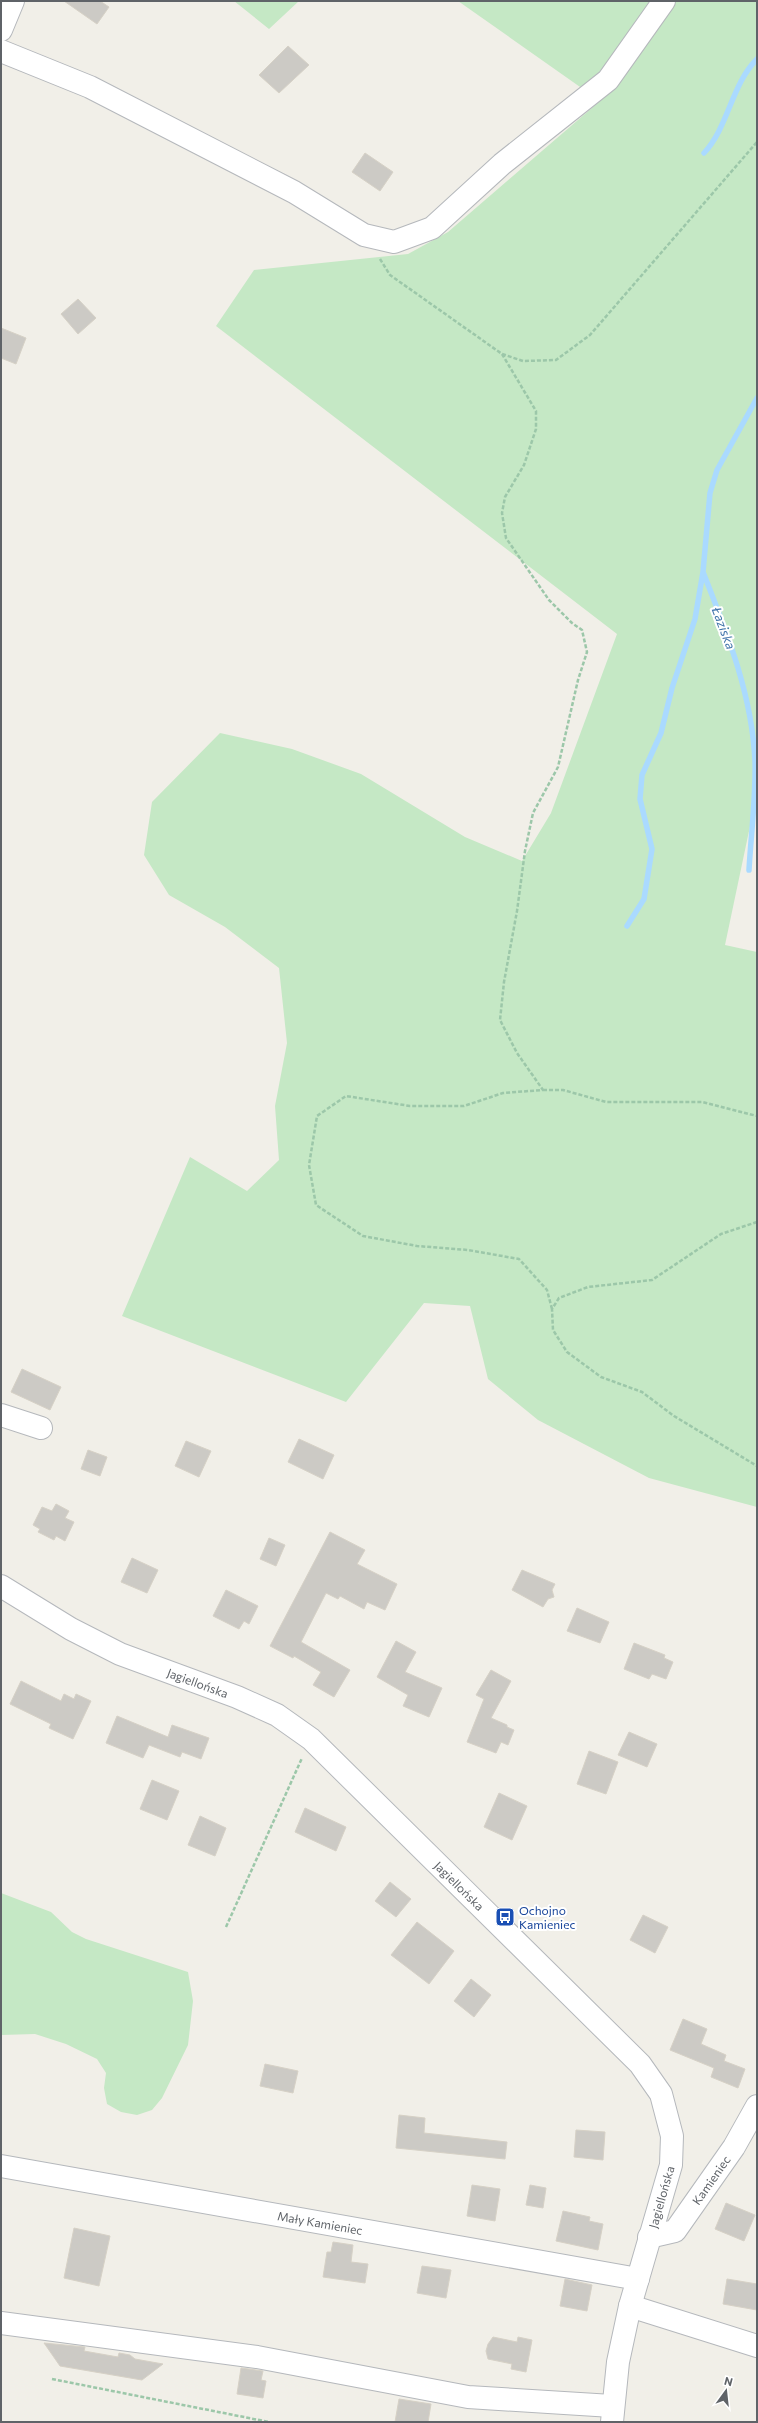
<svg xmlns="http://www.w3.org/2000/svg" width="758" height="2423" font-family="Commissioner,sans-serif">
<rect width="100%" height="100%" fill="#f1efe8"/>
<path fill="#c5e8c5" d="M 234,1 L 299,1 L 269,29 Z
M 458,1 L 757,1 L 757,793 L 725,945 L 757,952 L 757,1507 L 649,1478 L 538,1420 L 488,1379 L 470,1306 L 424,1303 L 346,1402 L 122,1316 L 190,1157 L 247,1191 L 279,1160 L 275,1106 L 287,1043 L 279,968 L 225,927 L 169,895 L 144,855 L 152,802 L 220,733 L 292,749 L 361,774 L 465,837 L 522,861 L 551,813 L 617,634 L 216,326 L 254,270 L 408,254 L 448,232 L 600,101 Z
M 1,1893 L 51,1912 L 72,1932 L 86,1939 L 188,1972 L 193,2001 L 188,2045 L 162,2098 L 152,2110 L 137,2115 L 121,2112 L 107,2104 L 104,2088 L 106,2073 L 97,2059 L 66,2044 L 35,2034 L 1,2035 Z"/>
<g fill="none" stroke-linecap="round" stroke-linejoin="round">
<path stroke="#aadaff" stroke-width="5.5" d="M 704,153 C 729,126 731,85 757,59
M 703,572 C 727,633 752,694 755,761 C 756,797 751,834 749,870
M 627,926 L 644,899 L 652,849 L 640,799 L 642,775 L 661,733 L 672,688 L 695,619 L 703,572 L 710,493 L 717,470 L 757,398"/>
</g>
<path fill="#cccac5" stroke="#d6d1c6" d="M 64,1 L 100,1 L 109,7 L 97,24 Z
M 288,46 L 309,65 L 279,93 L 259,75 Z
M 365,153 L 393,172 L 380,191 L 352,172 Z
M 78,299 L 96,318 L 78,334 L 61,314 Z
M 1,328 L 26,338 L 16,364 L 1,358 Z
M 22,1369 L 61,1387 L 50,1410 L 11,1392 Z
M 299,1439 L 334,1455 L 323,1479 L 288,1462 Z
M 186,1441 L 211,1451 L 199,1477 L 175,1466 Z
M 88,1450 L 107,1457 L 100,1476 L 81,1469 Z
M 56,1504 L 69,1511 L 65,1518 L 74,1522 L 65,1541 L 56,1536 L 54,1540 L 38,1532 L 40,1529 L 33,1525 L 42,1507 L 52,1511 Z
M 330,1532 L 365,1550 L 357,1564 L 397,1584 L 385,1610 L 367,1602 L 364,1609 L 340,1596 L 338,1599 L 326,1593 L 301,1642 L 350,1670 L 334,1697 L 313,1685 L 321,1672 L 294,1656 L 293,1658 L 270,1646 Z
M 269,1538 L 285,1545 L 276,1566 L 260,1559 Z
M 132,1558 L 158,1570 L 147,1593 L 121,1582 Z
M 522,1570 L 555,1584 L 552,1590 L 554,1597 L 548,1599 L 543,1607 L 512,1590 Z
M 226,1590 L 258,1606 L 249,1624 L 244,1621 L 239,1629 L 213,1616 Z
M 577,1608 L 609,1622 L 600,1643 L 567,1631 Z
M 396,1641 L 416,1652 L 405,1672 L 442,1688 L 429,1717 L 403,1706 L 408,1695 L 377,1677 Z
M 634,1643 L 665,1655 L 664,1658 L 673,1662 L 666,1679 L 652,1674 L 649,1679 L 624,1669 Z
M 491,1670 L 511,1681 L 491,1718 L 507,1725 L 507,1727 L 514,1730 L 508,1745 L 501,1742 L 496,1753 L 467,1742 L 484,1699 L 476,1695 Z
M 21,1681 L 61,1701 L 64,1694 L 74,1699 L 76,1694 L 91,1701 L 73,1739 L 49,1728 L 51,1724 L 10,1704 Z
M 117,1716 L 168,1737 L 172,1725 L 209,1738 L 201,1759 L 182,1752 L 180,1757 L 149,1745 L 143,1758 L 106,1743 Z
M 629,1732 L 657,1744 L 647,1767 L 618,1755 Z
M 589,1751 L 618,1762 L 606,1794 L 577,1784 Z
M 152,1780 L 179,1791 L 167,1820 L 140,1809 Z
M 499,1793 L 527,1806 L 512,1840 L 484,1827 Z
M 305,1808 L 346,1827 L 336,1851 L 295,1832 Z
M 200,1816 L 226,1828 L 215,1856 L 188,1845 Z
M 390,1882 L 411,1899 L 396,1917 L 375,1901 Z
M 643,1915 L 668,1927 L 655,1953 L 630,1940 Z
M 417,1922 L 454,1951 L 429,1984 L 391,1955 Z
M 471,1979 L 491,1995 L 474,2017 L 454,2001 Z
M 683,2019 L 707,2029 L 701,2044 L 726,2055 L 724,2061 L 745,2069 L 738,2088 L 711,2077 L 714,2068 L 670,2050 Z
M 265,2064 L 298,2071 L 293,2093 L 260,2086 Z
M 399,2115 L 425,2118 L 424,2133 L 507,2142 L 505,2159 L 396,2148 Z
M 576,2130 L 605,2132 L 603,2160 L 574,2157 Z
M 472,2185 L 500,2189 L 495,2221 L 467,2216 Z
M 530,2185 L 546,2188 L 543,2208 L 526,2205 Z
M 726,2203 L 755,2215 L 744,2241 L 715,2229 Z
M 563,2211 L 590,2217 L 589,2221 L 603,2224 L 598,2250 L 556,2241 Z
M 74,2228 L 110,2236 L 99,2286 L 64,2278 Z
M 333,2242 L 353,2245 L 351,2262 L 368,2264 L 365,2283 L 323,2277 L 327,2252 L 331,2252 Z
M 422,2266 L 451,2270 L 446,2298 L 417,2293 Z
M 565,2279 L 592,2285 L 587,2311 L 560,2306 Z
M 727,2279 L 757,2284 L 757,2310 L 723,2304 Z
M 493,2337 L 517,2342 L 518,2337 L 532,2340 L 526,2372 L 511,2369 L 512,2364 L 488,2359 L 486,2351 L 488,2344 Z
M 44,2343 L 85,2347 L 84,2351 L 118,2357 L 119,2353 L 130,2355 L 135,2359 L 163,2364 L 142,2380 L 60,2366 Z
M 241,2368 L 263,2371 L 261,2380 L 266,2381 L 263,2398 L 237,2394 Z
M 399,2399 L 431,2404 L 428,2422 L 395,2422 Z"/>
<g fill="none" stroke-linecap="round" stroke-linejoin="round">
<g stroke="#b5b8bc" stroke-width="24">
<g id="minor">
<path d="M 1,30 L 13,1"/>
<path d="M 1,51 L 90,87 L 294,192 L 364,235 L 394,242 L 432,228 L 502,164 L 608,80 L 664,1"/>
<path d="M 1,1415 L 41,1428"/>
<path id="s1" d="M 1,1586 L 71,1629 L 120,1654 L 237,1697 L 277,1715 L 311,1739 L 640,2064 L 661,2094 L 672,2136 L 671,2165 L 630,2306 L 618,2362 L 612,2422"/>
<path id="s2" d="M 1,2166 L 638,2279"/>
<path id="s3" d="M 649,2237 L 675,2231 L 734,2147 L 757,2106"/>
<path d="M 630,2306 L 757,2346"/>
<path d="M 1,2323 L 257,2357 L 468,2397 L 612,2406"/>
</g>
</g>
<path stroke="#9cc7a9" stroke-width="2.5" stroke-dasharray="4 2" stroke-linecap="butt" d="M 380,259 L 390,275 L 502,354 L 523,361 L 556,360 L 590,335 L 757,142
M 502,354 L 536,411 L 536,429 L 524,465 L 505,497 L 502,513 L 506,538 L 549,600 L 572,623 L 582,630 L 587,652 L 578,680 L 558,767 L 533,813 L 525,851 L 517,911 L 504,982 L 500,1020 L 517,1053 L 543,1090 L 503,1093 L 464,1106 L 410,1106 L 346,1096 L 317,1116 L 309,1165 L 316,1205 L 363,1236 L 417,1246 L 468,1250 L 519,1259 L 547,1290 L 552,1309
M 543,1090 L 563,1090 L 606,1102 L 702,1102 L 757,1116
M 757,1222 L 721,1234 L 652,1280 L 588,1287 L 559,1298 L 552,1309 L 553,1330 L 567,1352 L 601,1377 L 642,1392 L 674,1416 L 757,1466
M 226,1927 L 302,1758
M 52,2379 L 269,2422"/>
<use href="#minor" stroke="#fff" stroke-width="22"/>
</g>
<defs>
<g id="bus-square" transform="scale(1)"><rect x="-9" y="-9" width="18" height="18" rx="4" fill="#1a4fb4" stroke="#fff"/><path d="M-5-6H5V4H4V6H2V4H-2V6H-4V4H-5ZM-3.5-4V0h7V-4ZM-3.5 1.2v1.5H-2V1.2ZM2 1.2v1.5H3.5V1.2Z" fill="#fff"/></g>
</defs>
<g fill-rule="evenodd">
<use href="#bus-square" x="505" y="1917"/>
</g>
<g text-anchor="middle" dominant-baseline="central" stroke-width="4" stroke-linejoin="round" paint-order="stroke">
<g font-size="12" fill="#5f6368" stroke="#fff">
<text stroke="none"><textPath href="#s1" startOffset="220">Jagiellońska</textPath></text>
<text stroke="none"><textPath href="#s1" startOffset="556">Jagiellońska</textPath></text>
<text stroke="none"><textPath href="#s3" startOffset="89">Kamieniec</textPath></text>
<text transform="translate(661 2197) rotate(-74)">Jagiellońska</text>
<text stroke="none"><textPath href="#s2" startOffset="324">Mały Kamieniec</textPath></text>
</g>
<g font-size="12" fill="#164399" stroke="#fff" text-anchor="start">
<text x="519" y="1910">Ochojno<tspan x="519" dy="14">Kamieniec</tspan></text>
</g>
<g font-size="13" font-style="italic" fill="#4174aa" stroke="#fff">
<text transform="translate(724 628) rotate(69)">Łaziska</text>
</g>
</g>
<rect width="758" height="2423" fill="none" stroke="#5f6368" stroke-width="4"/>
<g transform="translate(726 2391) rotate(15)" stroke="#ffffff" stroke-width="3" paint-order="stroke">
<path d="M0-3L7 15L0 10L-7 15Z" fill="#5f6368"/>
<text y="-6" font-size="11" font-weight="bold" text-anchor="middle" fill="#5f6368">N</text>
</g>
</svg>
